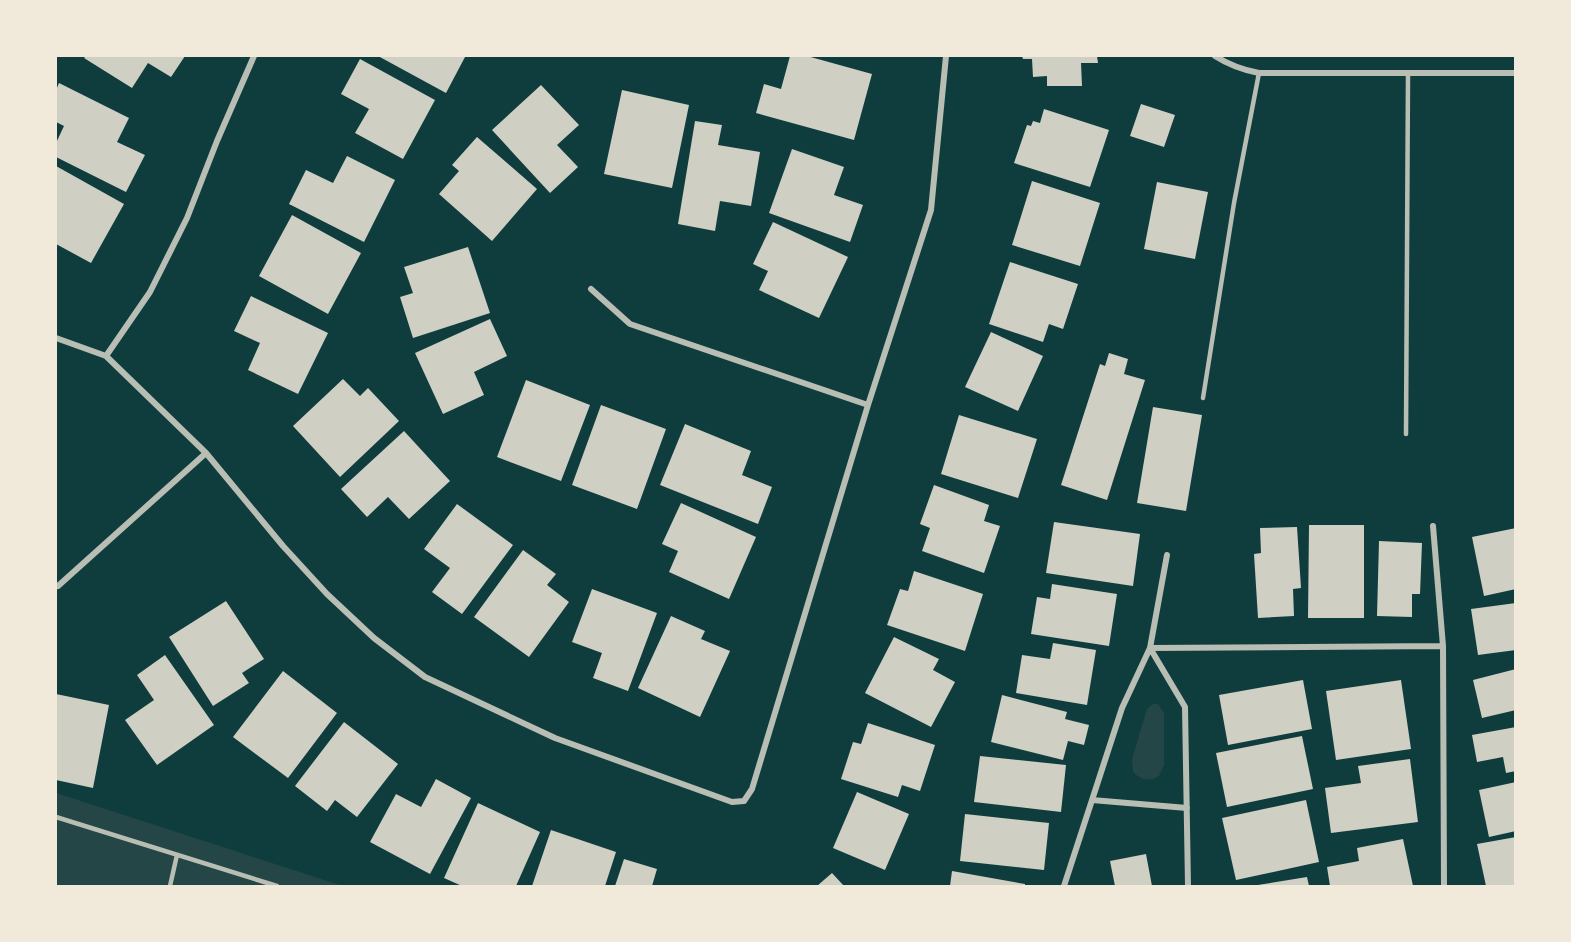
<svg xmlns="http://www.w3.org/2000/svg" width="1571" height="942" font-family="Manrope,sans-serif">
<rect width="100%" height="100%" fill="#0f3d3e"/>
<path fill="#244646" d="M 1153,704 L 1158,704 L 1164,713 L 1164,765 L 1159,776 C 1149,782 1141,780 1133,772 L 1132,759 L 1147,709 Z
M 56,793 L 343,886 L 56,886 Z"/>
<path fill="#cfcfc3" d="M 86,56 L 185,56 L 171,77 L 148,63 L 132,88 L 84,58 Z
M 378,56 L 463,56 L 465,57 L 446,93 Z
M 790,56 L 807,56 L 872,74 L 854,140 L 756,113 L 764,84 L 781,89 Z
M 1022,56 L 1097,56 L 1098,63 L 1081,63 L 1082,86 L 1047,86 L 1047,76 L 1033,77 L 1032,59 L 1023,59 Z
M 360,59 L 435,100 L 403,159 L 355,133 L 369,109 L 341,94 Z
M 59,83 L 129,118 L 117,142 L 145,155 L 126,192 L 56,157 L 56,143 L 64,126 L 56,122 L 56,90 Z
M 541,85 L 579,125 L 557,145 L 578,167 L 550,193 L 492,130 Z
M 622,90 L 689,105 L 672,188 L 604,174 Z
M 1141,104 L 1175,115 L 1164,147 L 1130,136 Z
M 1044,109 L 1109,130 L 1090,187 L 1014,163 L 1027,125 L 1031,126 L 1033,121 L 1040,123 Z
M 695,121 L 722,125 L 718,145 L 760,152 L 751,206 L 720,201 L 715,231 L 678,224 Z
M 477,137 L 537,189 L 492,241 L 439,194 L 459,171 L 452,165 Z
M 792,149 L 844,167 L 834,195 L 863,205 L 850,242 L 769,213 Z
M 347,156 L 395,180 L 364,242 L 289,204 L 306,170 L 333,183 Z
M 56,166 L 124,204 L 91,263 L 56,244 Z
M 1032,181 L 1100,203 L 1080,266 L 1012,245 Z
M 1157,182 L 1208,192 L 1195,259 L 1144,249 Z
M 292,215 L 361,253 L 328,314 L 259,276 Z
M 773,222 L 848,257 L 819,318 L 759,290 L 768,271 L 753,264 Z
M 468,247 L 490,313 L 413,338 L 400,297 L 413,293 L 404,267 Z
M 1010,262 L 1078,284 L 1063,329 L 1049,324 L 1043,342 L 989,324 Z
M 251,296 L 328,333 L 298,394 L 248,370 L 260,343 L 234,331 Z
M 490,319 L 507,356 L 474,372 L 484,395 L 443,414 L 415,353 Z
M 991,332 L 1043,356 L 1018,411 L 965,387 Z
M 1109,353 L 1128,359 L 1124,374 L 1145,380 L 1107,500 L 1061,485 L 1100,364 L 1105,366 Z
M 343,379 L 360,396 L 368,388 L 399,421 L 340,477 L 293,426 Z
M 526,380 L 590,405 L 561,481 L 497,457 Z
M 601,405 L 666,429 L 637,509 L 572,485 Z
M 1153,407 L 1202,415 L 1186,511 L 1137,503 Z
M 959,415 L 1037,439 L 1018,498 L 941,474 Z
M 685,424 L 751,451 L 742,475 L 772,487 L 758,524 L 660,485 Z
M 404,431 L 450,481 L 409,519 L 388,497 L 367,517 L 341,489 Z
M 934,485 L 989,505 L 984,521 L 1000,526 L 984,573 L 922,551 L 930,528 L 920,524 Z
M 681,503 L 756,537 L 729,599 L 669,572 L 678,551 L 662,544 Z
M 457,504 L 513,545 L 462,614 L 432,592 L 450,568 L 424,549 Z
M 1054,522 L 1140,534 L 1133,586 L 1046,573 Z
M 1309,525 L 1364,525 L 1364,618 L 1308,618 Z
M 1297,527 L 1301,588 L 1293,589 L 1294,616 L 1258,618 L 1254,554 L 1261,553 L 1260,528 Z
M 1516,528 L 1516,589 L 1484,596 L 1472,537 Z
M 1379,541 L 1422,543 L 1420,594 L 1412,594 L 1412,617 L 1377,616 Z
M 523,550 L 556,574 L 547,585 L 569,602 L 529,657 L 474,617 Z
M 914,571 L 983,594 L 965,651 L 887,625 L 900,589 L 908,591 Z
M 1052,584 L 1117,594 L 1109,646 L 1031,634 L 1037,597 L 1050,599 Z
M 592,589 L 657,613 L 628,691 L 593,678 L 602,653 L 572,642 Z
M 226,601 L 264,659 L 242,673 L 249,683 L 213,706 L 169,637 Z
M 1516,603 L 1516,650 L 1478,655 L 1471,609 Z
M 671,616 L 705,631 L 701,639 L 730,651 L 700,717 L 638,688 Z
M 894,637 L 939,659 L 933,670 L 955,682 L 931,727 L 865,693 Z
M 1053,643 L 1096,650 L 1087,705 L 1016,693 L 1022,655 L 1050,659 Z
M 165,655 L 214,725 L 157,765 L 125,720 L 154,700 L 137,675 Z
M 1516,669 L 1516,710 L 1482,718 L 1473,680 Z
M 283,671 L 337,713 L 288,778 L 233,737 Z
M 1303,680 L 1312,729 L 1228,745 L 1219,695 Z
M 1401,680 L 1411,749 L 1336,760 L 1326,691 Z
M 56,694 L 109,705 L 93,788 L 56,780 Z
M 1002,695 L 1067,712 L 1065,719 L 1089,725 L 1084,745 L 1068,741 L 1063,760 L 991,742 Z
M 344,722 L 398,764 L 357,817 L 335,800 L 327,811 L 295,786 Z
M 868,723 L 935,745 L 920,791 L 902,785 L 898,797 L 841,779 L 853,742 L 861,744 Z
M 1516,727 L 1516,771 L 1506,773 L 1503,757 L 1477,762 L 1472,735 Z
M 1302,736 L 1313,789 L 1227,807 L 1216,753 Z
M 980,756 L 1066,765 L 1061,812 L 974,802 Z
M 1410,759 L 1418,822 L 1331,833 L 1325,788 L 1361,783 L 1358,766 Z
M 436,779 L 471,798 L 430,874 L 370,842 L 396,794 L 421,807 Z
M 1516,782 L 1516,831 L 1489,837 L 1479,790 Z
M 857,792 L 909,814 L 885,870 L 833,848 Z
M 1306,800 L 1319,862 L 1236,880 L 1222,818 Z
M 478,803 L 540,832 L 516,886 L 462,886 L 444,878 Z
M 965,814 L 1049,823 L 1044,870 L 960,861 Z
M 551,830 L 616,852 L 605,886 L 532,886 Z
M 1516,837 L 1516,886 L 1486,886 L 1477,844 Z
M 1403,839 L 1413,886 L 1330,886 L 1327,867 L 1359,861 L 1357,848 Z
M 1146,854 L 1152,886 L 1115,886 L 1110,861 Z
M 624,859 L 657,869 L 652,886 L 615,886 Z
M 952,871 L 1025,884 L 1025,886 L 950,886 Z
M 832,873 L 844,886 L 817,886 Z
M 1307,877 L 1309,886 L 1258,886 L 1258,885 Z"/>
<g fill="none" stroke-linecap="round" stroke-linejoin="round">
<path stroke="#b8beb3" stroke-width="4.5" d="M 1203,398 L 1234,203 L 1259,73
M 1406,434 L 1408,74
M 56,817 L 277,886
M 170,886 L 177,855"/>
<path stroke="#b8beb3" stroke-width="6" d="M 1215,56 C 1229,65 1243,70 1259,73 L 1516,73
M 591,289 L 630,324 L 868,405
M 56,338 L 106,356 L 206,453 L 283,546 L 327,594 L 374,638 L 425,677 L 555,738 L 732,802 L 744,801 L 752,789 L 868,405 L 931,210 L 946,56
M 106,356 L 150,292 L 187,218 L 217,141 L 254,56
M 1433,526 L 1443,646 L 1444,886
M 58,586 L 206,453
M 1150,648 L 1443,646
M 1150,648 L 1185,707 L 1188,886
M 1092,800 L 1187,808
M 1064,886 L 1122,708 L 1150,648 L 1167,555"/>
</g>
<rect width="1571" height="942" fill="none" stroke="#f1e9da" stroke-width="114"/>
</svg>
